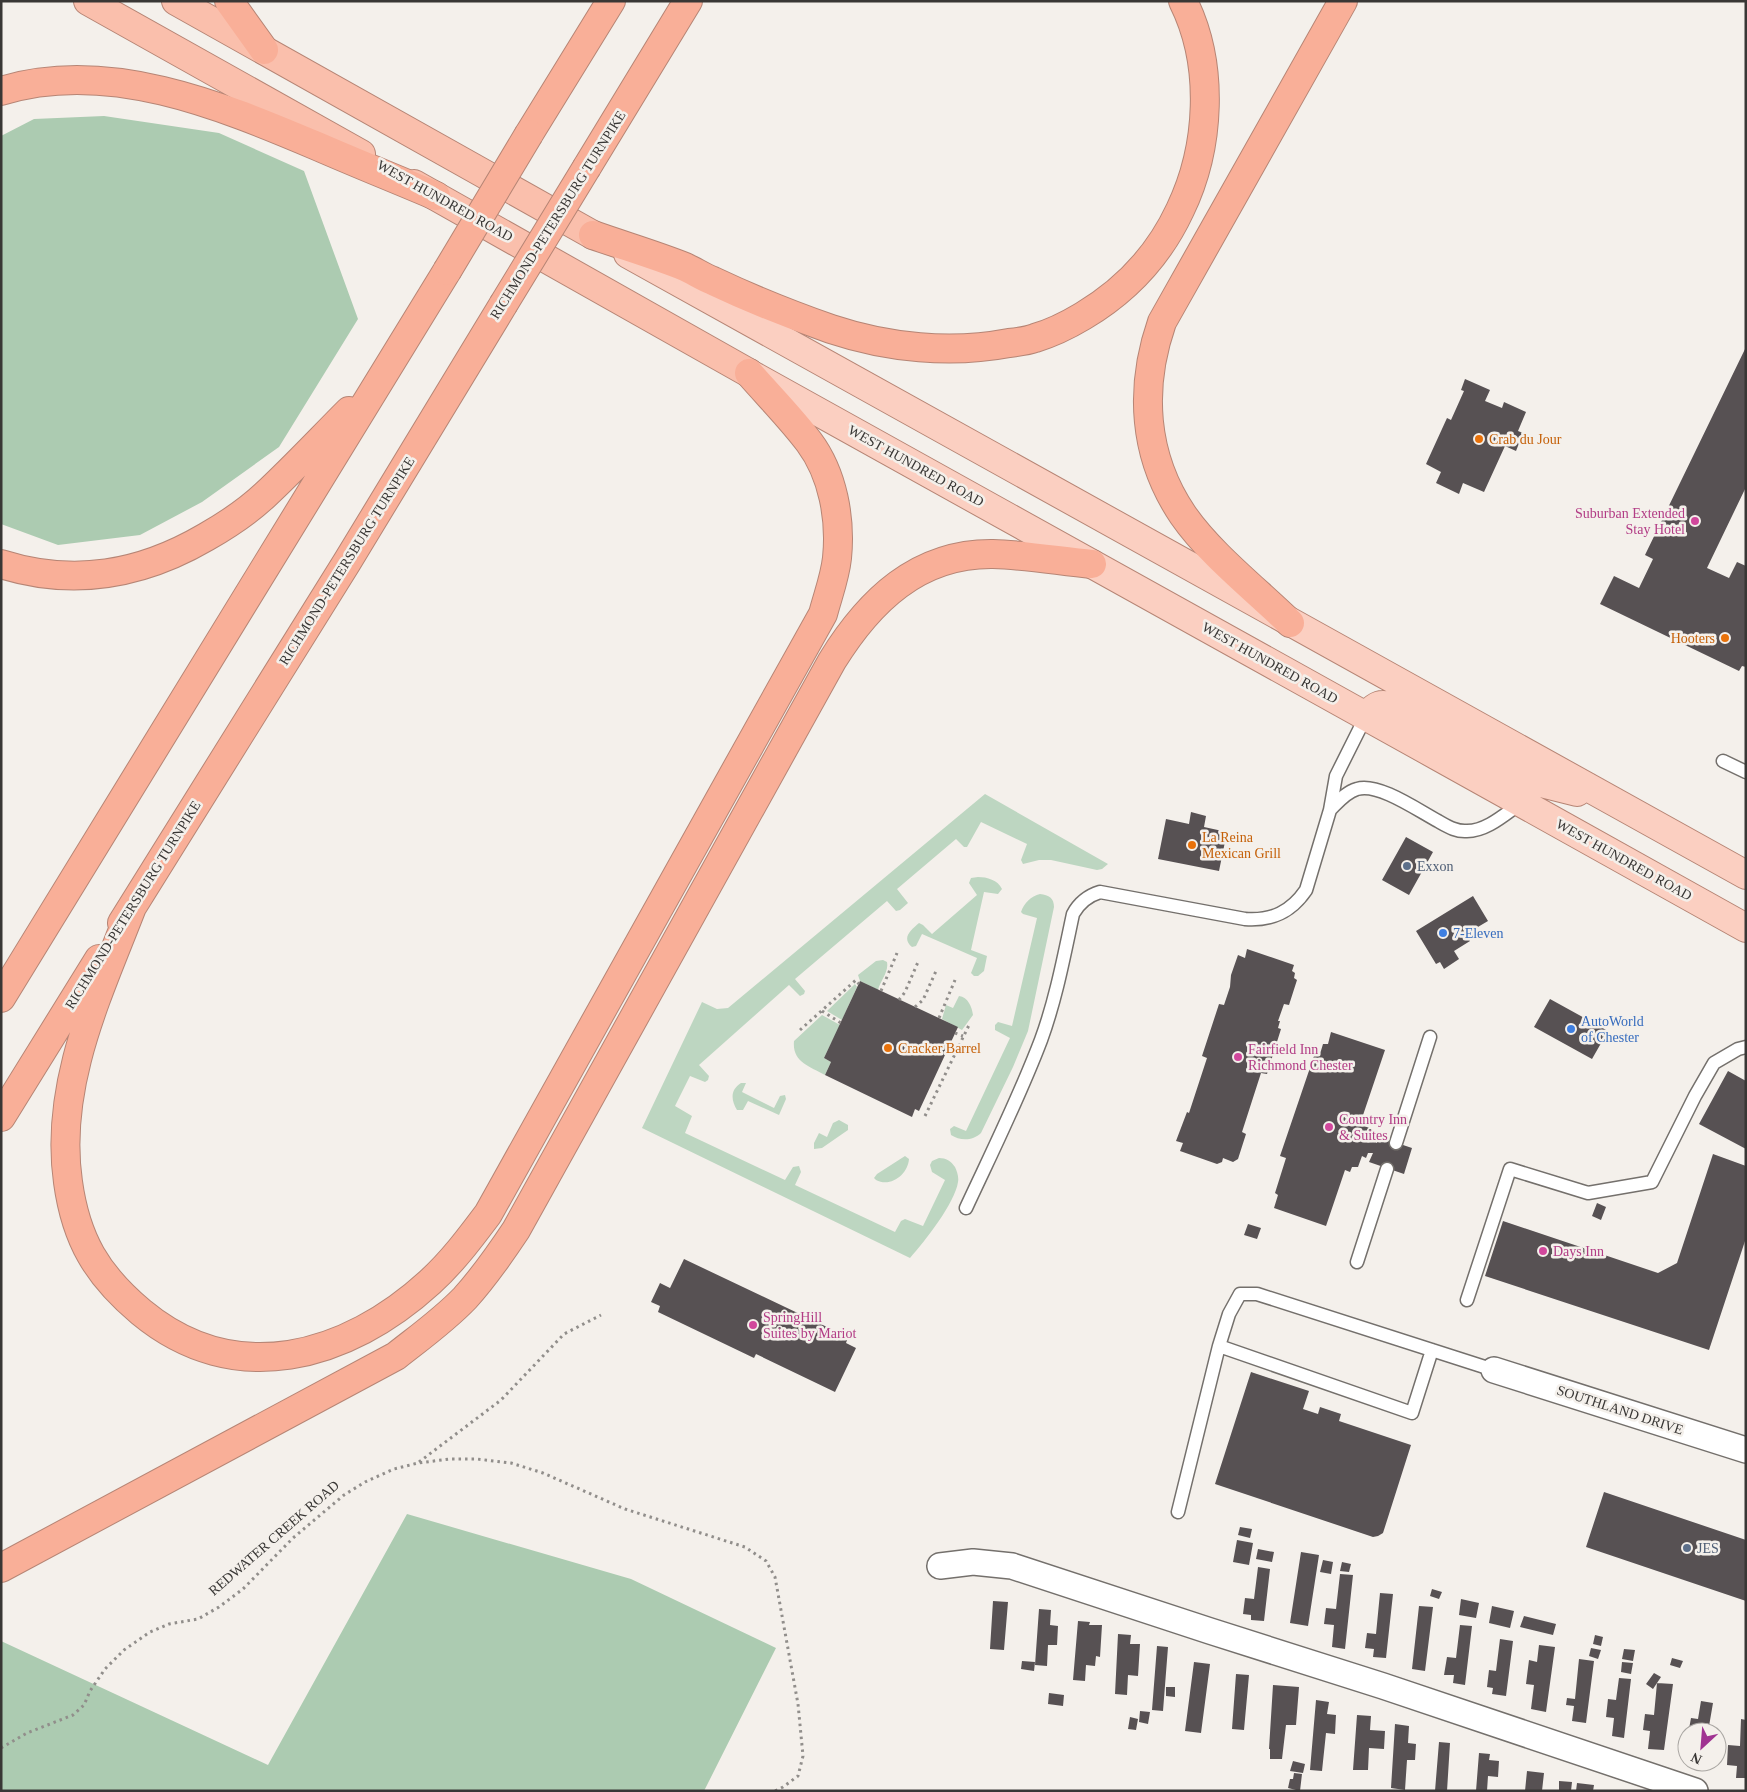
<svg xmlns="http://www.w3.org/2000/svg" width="1747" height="1792" font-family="'Times New Roman',serif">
<rect width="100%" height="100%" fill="#f4f0eb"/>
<path fill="#bdd6c1" d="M 985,794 L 1108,864 L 1102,869 L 1097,870 L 1051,860 L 1039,860 L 1023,864 L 1021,860 L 1027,844 L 981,822 L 967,847 L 964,847 L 956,839 L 897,889 L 908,903 L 900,910 L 896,911 L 887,901 L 795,979 L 805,991 L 804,994 L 800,996 L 789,985 L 699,1065 L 709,1076 L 708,1080 L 705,1082 L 690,1076 L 675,1106 L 692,1116 L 685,1133 L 785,1180 L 793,1167 L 799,1166 L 801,1172 L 795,1185 L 895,1232 L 901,1221 L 905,1219 L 923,1226 L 945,1180 L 932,1172 L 930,1165 L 932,1161 L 939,1158 C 946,1158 951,1161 955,1167 C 957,1171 959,1177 958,1182 C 955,1203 925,1241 910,1258 L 642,1128 L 702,1002 L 717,1009 L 728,1008 Z
M 978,877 C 987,877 998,880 1002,889 L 998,894 L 984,892 L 971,950 L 987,956 L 984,971 L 978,976 L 974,976 L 971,973 L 977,958 L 922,934 L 916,946 L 912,947 C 901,938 911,930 919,923 L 923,925 L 932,934 L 977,895 L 969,883 L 971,878 Z
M 1040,894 C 1049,895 1054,898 1054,907 L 1028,1031 L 1013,1067 L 981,1133 C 973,1141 960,1141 951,1135 L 950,1129 L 954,1126 L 966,1131 L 1010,1038 L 995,1030 L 995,1025 L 998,1022 L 1012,1026 L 1037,918 L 1023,914 L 1021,912 C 1024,903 1031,896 1040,894 Z
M 883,960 L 887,962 C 889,972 880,981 878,990 L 860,981 L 858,975 L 876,961 Z
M 855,984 L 857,987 L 842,1020 L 827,1011 Z
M 959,996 C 968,997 972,1007 973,1015 L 962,1030 L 942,1019 L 946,1005 L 953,1008 Z
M 822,1015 L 840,1025 L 824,1058 L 831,1062 L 825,1075 C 809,1066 792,1062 794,1041 Z
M 741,1083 L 746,1083 L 742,1092 L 774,1108 L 780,1096 L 785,1095 L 786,1099 L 779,1115 L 748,1101 L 743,1110 L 737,1110 C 731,1100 730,1090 741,1083 Z
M 839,1120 L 848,1125 L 848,1130 L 822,1148 L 814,1149 L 814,1143 L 819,1133 L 827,1137 L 833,1123 Z
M 905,1156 L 909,1159 C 908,1174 891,1188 876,1180 L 874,1178 L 877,1174 Z"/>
<path fill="#accbb1" d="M 104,116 L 219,133 L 304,171 L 358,319 L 279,447 L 202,502 L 140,535 L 58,545 L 1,524 L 1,136 L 34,119 Z
M 407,1514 L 631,1579 L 776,1648 L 704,1791 L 1,1791 L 1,1641 L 268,1765 Z"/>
<path fill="#575153" d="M 1746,347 L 1746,487 L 1707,568 L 1729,578 L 1737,562 L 1746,566 L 1746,667 L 1742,666 L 1739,671 L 1600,604 L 1614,576 L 1639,588 L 1653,559 L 1645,555 Z
M 1465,379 L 1490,390 L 1485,401 L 1502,408 L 1504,402 L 1526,412 L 1518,431 L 1523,433 L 1516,451 L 1505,446 L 1484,492 L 1463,483 L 1459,494 L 1436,483 L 1441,472 L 1426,464 L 1447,418 L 1451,420 L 1464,391 L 1461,390 Z
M 1191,812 L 1206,816 L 1204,827 L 1227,832 L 1219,871 L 1158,859 L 1166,819 L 1189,824 Z
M 1406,837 L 1433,852 L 1409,895 L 1382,880 Z
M 1473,896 L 1488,921 L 1466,934 L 1470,941 L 1454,951 L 1459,959 L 1444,969 L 1440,962 L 1436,964 L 1416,931 Z
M 1247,949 L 1294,965 L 1292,971 L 1295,973 L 1294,978 L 1297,980 L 1289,1005 L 1284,1004 L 1278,1021 L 1280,1021 L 1278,1028 L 1281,1029 L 1267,1074 L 1261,1073 L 1242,1132 L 1246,1134 L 1238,1159 L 1233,1162 L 1223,1158 L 1222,1162 L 1217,1164 L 1180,1151 L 1183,1143 L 1176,1141 L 1187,1112 L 1189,1113 L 1207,1058 L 1202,1056 L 1219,1004 L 1224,1005 L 1230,987 L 1231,975 L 1238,955 L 1245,958 Z
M 860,981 L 958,1027 L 919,1111 L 915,1109 L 912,1117 L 825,1075 L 831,1062 L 824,1058 Z
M 1550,999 L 1608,1031 L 1592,1059 L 1534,1027 Z
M 1331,1032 L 1385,1050 L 1360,1124 L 1376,1131 L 1373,1141 L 1377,1143 L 1379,1137 L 1412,1148 L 1404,1174 L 1369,1162 L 1373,1153 L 1368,1153 L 1366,1158 L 1362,1156 L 1358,1167 L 1352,1167 L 1350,1172 L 1345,1170 L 1326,1226 L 1274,1208 L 1278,1195 L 1275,1193 L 1286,1158 L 1280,1156 L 1315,1053 L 1320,1054 L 1323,1044 L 1328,1044 Z
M 1728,1071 L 1746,1081 L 1746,1149 L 1699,1124 Z
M 1713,1154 L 1746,1166 L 1746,1238 L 1709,1350 L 1485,1276 L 1503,1221 L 1658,1273 L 1677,1263 Z
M 1597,1203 L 1606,1207 L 1601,1220 L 1592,1216 Z
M 1248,1224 L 1261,1228 L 1257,1239 L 1244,1235 Z
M 684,1259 L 848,1337 L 846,1343 L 856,1348 L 835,1392 L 756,1354 L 754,1358 L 658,1312 L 660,1306 L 651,1302 L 660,1283 L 670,1288 Z
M 1251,1372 L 1309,1391 L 1303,1409 L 1318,1414 L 1320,1407 L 1341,1414 L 1339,1421 L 1411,1445 L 1383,1533 L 1378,1536 L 1373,1537 L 1215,1484 Z
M 1604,1492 L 1746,1540 L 1746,1601 L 1586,1547 Z
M 1240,1527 L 1252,1529 L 1250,1538 L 1238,1535 Z
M 1237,1540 L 1253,1543 L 1249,1565 L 1233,1562 Z
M 1258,1549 L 1274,1552 L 1272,1562 L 1256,1559 Z
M 1301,1552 L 1319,1555 L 1308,1626 L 1290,1623 Z
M 1323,1560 L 1333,1562 L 1331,1574 L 1320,1572 Z
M 1342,1562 L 1351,1564 L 1349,1572 L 1340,1571 Z
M 1258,1567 L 1270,1569 L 1264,1621 L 1251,1620 L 1251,1615 L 1243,1614 L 1245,1598 L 1254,1599 Z
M 1340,1574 L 1353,1575 L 1345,1649 L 1332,1647 L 1334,1625 L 1324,1624 L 1326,1608 L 1336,1609 Z
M 1432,1589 L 1442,1592 L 1439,1599 L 1430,1596 Z
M 1380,1593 L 1393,1594 L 1386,1658 L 1373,1657 L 1374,1649 L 1365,1648 L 1367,1633 L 1376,1634 Z
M 1461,1599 L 1479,1603 L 1476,1618 L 1459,1615 Z
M 993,1601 L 1008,1602 L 1004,1650 L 990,1649 Z
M 1419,1606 L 1433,1607 L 1425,1671 L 1412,1669 Z
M 1492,1606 L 1514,1611 L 1510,1628 L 1489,1623 Z
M 1039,1609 L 1051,1610 L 1050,1625 L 1058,1626 L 1057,1645 L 1048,1645 L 1047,1666 L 1035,1665 Z
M 1524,1616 L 1556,1624 L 1553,1635 L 1520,1627 Z
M 1078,1621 L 1090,1622 L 1089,1625 L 1102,1625 L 1100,1657 L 1096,1656 L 1095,1666 L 1086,1665 L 1085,1681 L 1073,1680 Z
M 1460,1625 L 1472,1626 L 1465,1685 L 1453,1683 L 1454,1675 L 1444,1675 L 1447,1657 L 1456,1658 Z
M 1118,1634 L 1131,1635 L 1130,1644 L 1140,1644 L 1138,1676 L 1128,1675 L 1127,1695 L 1115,1694 Z
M 1595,1635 L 1603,1637 L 1601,1646 L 1593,1644 Z
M 1500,1639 L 1513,1641 L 1506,1696 L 1492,1694 L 1493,1688 L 1487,1687 L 1489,1670 L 1496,1671 Z
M 1539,1645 L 1555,1647 L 1546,1712 L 1531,1709 L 1534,1685 L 1526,1684 L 1529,1660 L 1537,1662 Z
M 1157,1646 L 1168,1647 L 1163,1711 L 1152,1710 Z
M 1591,1648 L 1601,1650 L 1598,1659 L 1589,1656 Z
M 1624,1649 L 1635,1650 L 1633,1661 L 1622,1659 Z
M 1672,1658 L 1683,1661 L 1680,1668 L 1670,1665 Z
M 1579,1659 L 1594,1661 L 1586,1723 L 1572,1721 L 1574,1706 L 1566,1705 L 1567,1698 L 1575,1699 Z
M 1022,1661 L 1035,1662 L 1034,1671 L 1021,1669 Z
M 1194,1662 L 1210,1664 L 1201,1733 L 1185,1731 Z
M 1622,1662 L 1633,1663 L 1631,1674 L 1621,1672 Z
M 1654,1673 L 1661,1677 L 1653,1689 L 1646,1684 Z
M 1236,1674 L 1249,1675 L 1244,1730 L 1232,1729 Z
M 1619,1678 L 1631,1679 L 1624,1738 L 1612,1736 L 1614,1718 L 1606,1717 L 1608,1699 L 1616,1700 Z
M 1657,1683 L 1673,1684 L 1664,1750 L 1648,1749 L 1650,1731 L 1643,1730 L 1645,1714 L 1654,1715 Z
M 1273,1685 L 1299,1687 L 1296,1725 L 1286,1725 L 1282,1759 L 1270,1759 L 1270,1749 L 1269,1749 Z
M 1166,1687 L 1175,1687 L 1175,1697 L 1166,1696 Z
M 1049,1693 L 1064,1695 L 1063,1706 L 1048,1704 Z
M 1316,1700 L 1329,1702 L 1327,1714 L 1336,1715 L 1335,1734 L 1326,1733 L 1322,1771 L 1310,1770 Z
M 1701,1701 L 1713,1703 L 1708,1732 L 1697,1732 L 1697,1731 L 1689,1729 L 1691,1718 L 1698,1719 Z
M 1140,1711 L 1150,1712 L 1148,1724 L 1139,1722 Z
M 1357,1715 L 1371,1716 L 1370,1730 L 1385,1731 L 1384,1749 L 1369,1748 L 1368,1770 L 1353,1770 Z
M 1130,1717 L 1138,1719 L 1136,1730 L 1128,1729 Z
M 1741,1719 L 1746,1720 L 1746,1778 L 1736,1778 L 1737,1766 L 1727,1765 L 1728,1745 L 1740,1746 Z
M 1395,1724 L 1409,1726 L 1408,1743 L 1416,1744 L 1415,1760 L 1407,1760 L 1405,1790 L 1391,1788 Z
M 1439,1742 L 1450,1743 L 1447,1791 L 1435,1791 Z
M 1479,1753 L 1490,1754 L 1489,1760 L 1499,1761 L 1498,1777 L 1488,1776 L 1487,1791 L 1476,1791 Z
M 1293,1761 L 1305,1764 L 1303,1773 L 1290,1771 Z
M 1527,1771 L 1544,1773 L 1542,1791 L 1525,1791 Z
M 1294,1773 L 1302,1774 L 1300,1791 L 1288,1788 L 1290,1779 L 1293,1779 Z
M 1559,1781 L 1572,1782 L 1571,1791 L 1559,1791 Z
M 1577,1783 L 1594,1785 L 1593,1791 L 1576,1791 Z"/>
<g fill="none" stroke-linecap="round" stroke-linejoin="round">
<g stroke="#74706c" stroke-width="15">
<path id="service" d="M 1723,761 L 1746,772
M 1330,810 C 1338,802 1346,792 1357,789 C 1378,782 1419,811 1438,821 C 1447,826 1456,832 1467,831 C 1487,831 1505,814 1521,803
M 1396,1143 L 1430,1037
M 966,1208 C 992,1152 1019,1098 1041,1040 C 1056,999 1064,956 1073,914 C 1079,903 1087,896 1100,892 L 1245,919 C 1272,921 1291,912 1306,890 L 1330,810 L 1336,776 L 1366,716
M 1357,1262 L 1387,1169
M 1467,1300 L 1510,1169 L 1588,1193 L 1652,1182 L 1695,1096 L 1714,1063 L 1738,1049 L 1746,1047
M 1219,1346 L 1412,1413 L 1432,1350
M 1178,1512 L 1219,1346 L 1229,1314 L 1240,1294 L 1257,1294 L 1494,1370"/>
</g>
<g stroke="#74706c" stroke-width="28">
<path id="minor" d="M 1494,1370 L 1746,1450
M 940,1566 L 973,1562 L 1012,1566 L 1210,1631 L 1383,1686 L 1695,1791"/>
</g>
<g stroke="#b68575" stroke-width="30">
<path id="primary" d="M 628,254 L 1746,875
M 752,375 C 1083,559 1415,743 1746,928
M 1366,716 C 1377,704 1380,703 1396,707 L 1529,780 L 1577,792"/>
</g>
<g stroke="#b68575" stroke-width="30">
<path id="trunk" d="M 88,1 L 361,154
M 176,1 L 593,235
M 414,184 L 749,373"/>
</g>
<g stroke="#b68575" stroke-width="30">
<path id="motorway" d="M 229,1 L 264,50
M 1,91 C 107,58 220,105 317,146 C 356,163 396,179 436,196
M 529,134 L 611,1
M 587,167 L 688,1
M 593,235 C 624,246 655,255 685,267 C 694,271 703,277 713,281 C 751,299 791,315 831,329 C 888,348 951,354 1009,343 C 1018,342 1027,341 1035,338 C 1052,333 1068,325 1083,316 C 1125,291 1159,255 1180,210 C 1210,148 1215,65 1183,1
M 1,564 C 74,587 141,575 206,537 C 227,525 248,511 265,495 C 294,468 321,439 349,411
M 1290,623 C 1255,589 1210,554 1183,515 C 1143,456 1139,388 1162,322 L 1343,1
M 132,907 C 98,995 54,1085 68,1182 C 76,1240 97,1275 141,1312 C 235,1390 347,1358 430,1282 C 452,1262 470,1238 488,1214 L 823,614 C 828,595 835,577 837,558 C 841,519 833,474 809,442 C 791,418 769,396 749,373
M 122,923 L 347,562 L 503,305
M 1,998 L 447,271
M 1,1117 L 99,959
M 1,1568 L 396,1356 C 420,1337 444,1320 465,1298 C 484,1277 500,1254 516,1230 L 832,661 C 869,601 918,553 993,554 C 1026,555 1060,561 1092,564"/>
</g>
<path stroke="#918e8b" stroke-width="3" stroke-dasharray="2.5 4" stroke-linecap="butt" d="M 881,991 L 897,953
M 899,1000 L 905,992 L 918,962
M 915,1007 L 923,1000 L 936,971
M 822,1011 L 841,1023
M 939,1018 L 955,980
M 800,1030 L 856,980 L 859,984
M 955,1033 L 963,1036
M 925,1116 L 970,1023
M 419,1462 L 501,1400 L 564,1334 L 601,1315
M 1,1748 L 27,1733 L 73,1715 L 84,1705 L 90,1691 L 105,1669 L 124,1650 L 150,1632 L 169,1624 L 198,1619 L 219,1607 L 243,1589 L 293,1538 L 344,1495 L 365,1482 L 394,1469 L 418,1463 L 450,1459 L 477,1459 L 511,1463 L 543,1473 L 625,1509 L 745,1547 L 766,1561 L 775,1577 L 798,1704 L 803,1756 L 798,1776 L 783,1787 L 775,1791"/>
<use href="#service" stroke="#fff" stroke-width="12"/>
<use href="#minor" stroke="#fff" stroke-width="25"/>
<use href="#primary" stroke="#fbcfc1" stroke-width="28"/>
<use href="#trunk" stroke="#fabfac" stroke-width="28"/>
<use href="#motorway" stroke="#f9af98" stroke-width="28"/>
<g stroke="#b68575" stroke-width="30" stroke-linecap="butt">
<path id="motorway-bridge" d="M 447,271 L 529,134
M 503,305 L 587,167"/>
</g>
<use href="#motorway-bridge" stroke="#f9af98" stroke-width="28"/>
</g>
<g fill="#e8710a" stroke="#f4f0eb" stroke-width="2">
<circle cx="1479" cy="439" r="5"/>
<circle cx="1725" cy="638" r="5"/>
<circle cx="1192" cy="845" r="5"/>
<circle cx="888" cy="1048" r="5"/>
</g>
<g fill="#d1479c" stroke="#f4f0eb" stroke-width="2">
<circle cx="1695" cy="521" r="5"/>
<circle cx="1238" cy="1057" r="5"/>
<circle cx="1329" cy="1127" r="5"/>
<circle cx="1543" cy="1251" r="5"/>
<circle cx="753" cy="1325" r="5"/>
</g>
<g fill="#5c6f8a" stroke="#f4f0eb" stroke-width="2">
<circle cx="1407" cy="866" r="5"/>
<circle cx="1687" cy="1548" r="5"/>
</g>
<g fill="#3f7fe0" stroke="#f4f0eb" stroke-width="2">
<circle cx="1443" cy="933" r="5"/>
<circle cx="1571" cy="1029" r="5"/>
</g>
<g text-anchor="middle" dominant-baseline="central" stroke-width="5" stroke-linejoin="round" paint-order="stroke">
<g font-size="14" fill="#393735" stroke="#f4f0eb">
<text transform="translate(445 201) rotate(29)">WEST HUNDRED ROAD</text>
<text transform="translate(558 215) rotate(-58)">RICHMOND-PETERSBURG TURNPIKE</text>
<text transform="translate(916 466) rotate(29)">WEST HUNDRED ROAD</text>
<text transform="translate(347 561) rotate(-58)">RICHMOND-PETERSBURG TURNPIKE</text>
<text transform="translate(1270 663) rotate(29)">WEST HUNDRED ROAD</text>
<text transform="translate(1624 860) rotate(29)">WEST HUNDRED ROAD</text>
<text transform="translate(133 905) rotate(-58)">RICHMOND-PETERSBURG TURNPIKE</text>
<text transform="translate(1620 1410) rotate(18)">SOUTHLAND DRIVE</text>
<text transform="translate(274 1538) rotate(-41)">REDWATER CREEK ROAD</text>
</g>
<g font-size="14" fill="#c56008" stroke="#f4f0eb" text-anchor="start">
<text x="1489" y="439">Crab du Jour</text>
<text x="1715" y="638" text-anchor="end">Hooters</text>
<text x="1202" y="837">La Reina<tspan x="1202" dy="16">Mexican Grill</tspan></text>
<text x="898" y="1048">Cracker Barrel</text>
</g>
<g font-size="14" fill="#b23c85" stroke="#f4f0eb" text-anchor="start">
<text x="1685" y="513" text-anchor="end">Suburban Extended<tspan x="1685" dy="16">Stay Hotel</tspan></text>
<text x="1248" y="1049">Fairfield Inn<tspan x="1248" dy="16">Richmond Chester</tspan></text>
<text x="1339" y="1119">Country Inn<tspan x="1339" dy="16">&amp; Suites</tspan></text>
<text x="1553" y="1251">Days Inn</text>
<text x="763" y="1317">SpringHill<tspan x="763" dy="16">Suites by Mariot</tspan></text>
</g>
<g font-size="14" fill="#4e5e75" stroke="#f4f0eb" text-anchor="start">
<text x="1417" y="866">Exxon</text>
<text x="1697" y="1548">JES</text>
</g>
<g font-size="14" fill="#366cbe" stroke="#f4f0eb" text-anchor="start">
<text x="1453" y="933">7-Eleven</text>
<text x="1581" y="1021">AutoWorld<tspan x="1581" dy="16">of Chester</tspan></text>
</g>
</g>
<rect width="1747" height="1792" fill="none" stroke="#393735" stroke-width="5"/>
<g transform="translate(1702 1747) rotate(206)"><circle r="24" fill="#f4f0eb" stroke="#a9a6a2"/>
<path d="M0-4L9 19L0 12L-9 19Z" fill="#a03392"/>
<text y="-8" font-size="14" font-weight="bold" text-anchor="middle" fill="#393735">N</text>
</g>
</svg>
